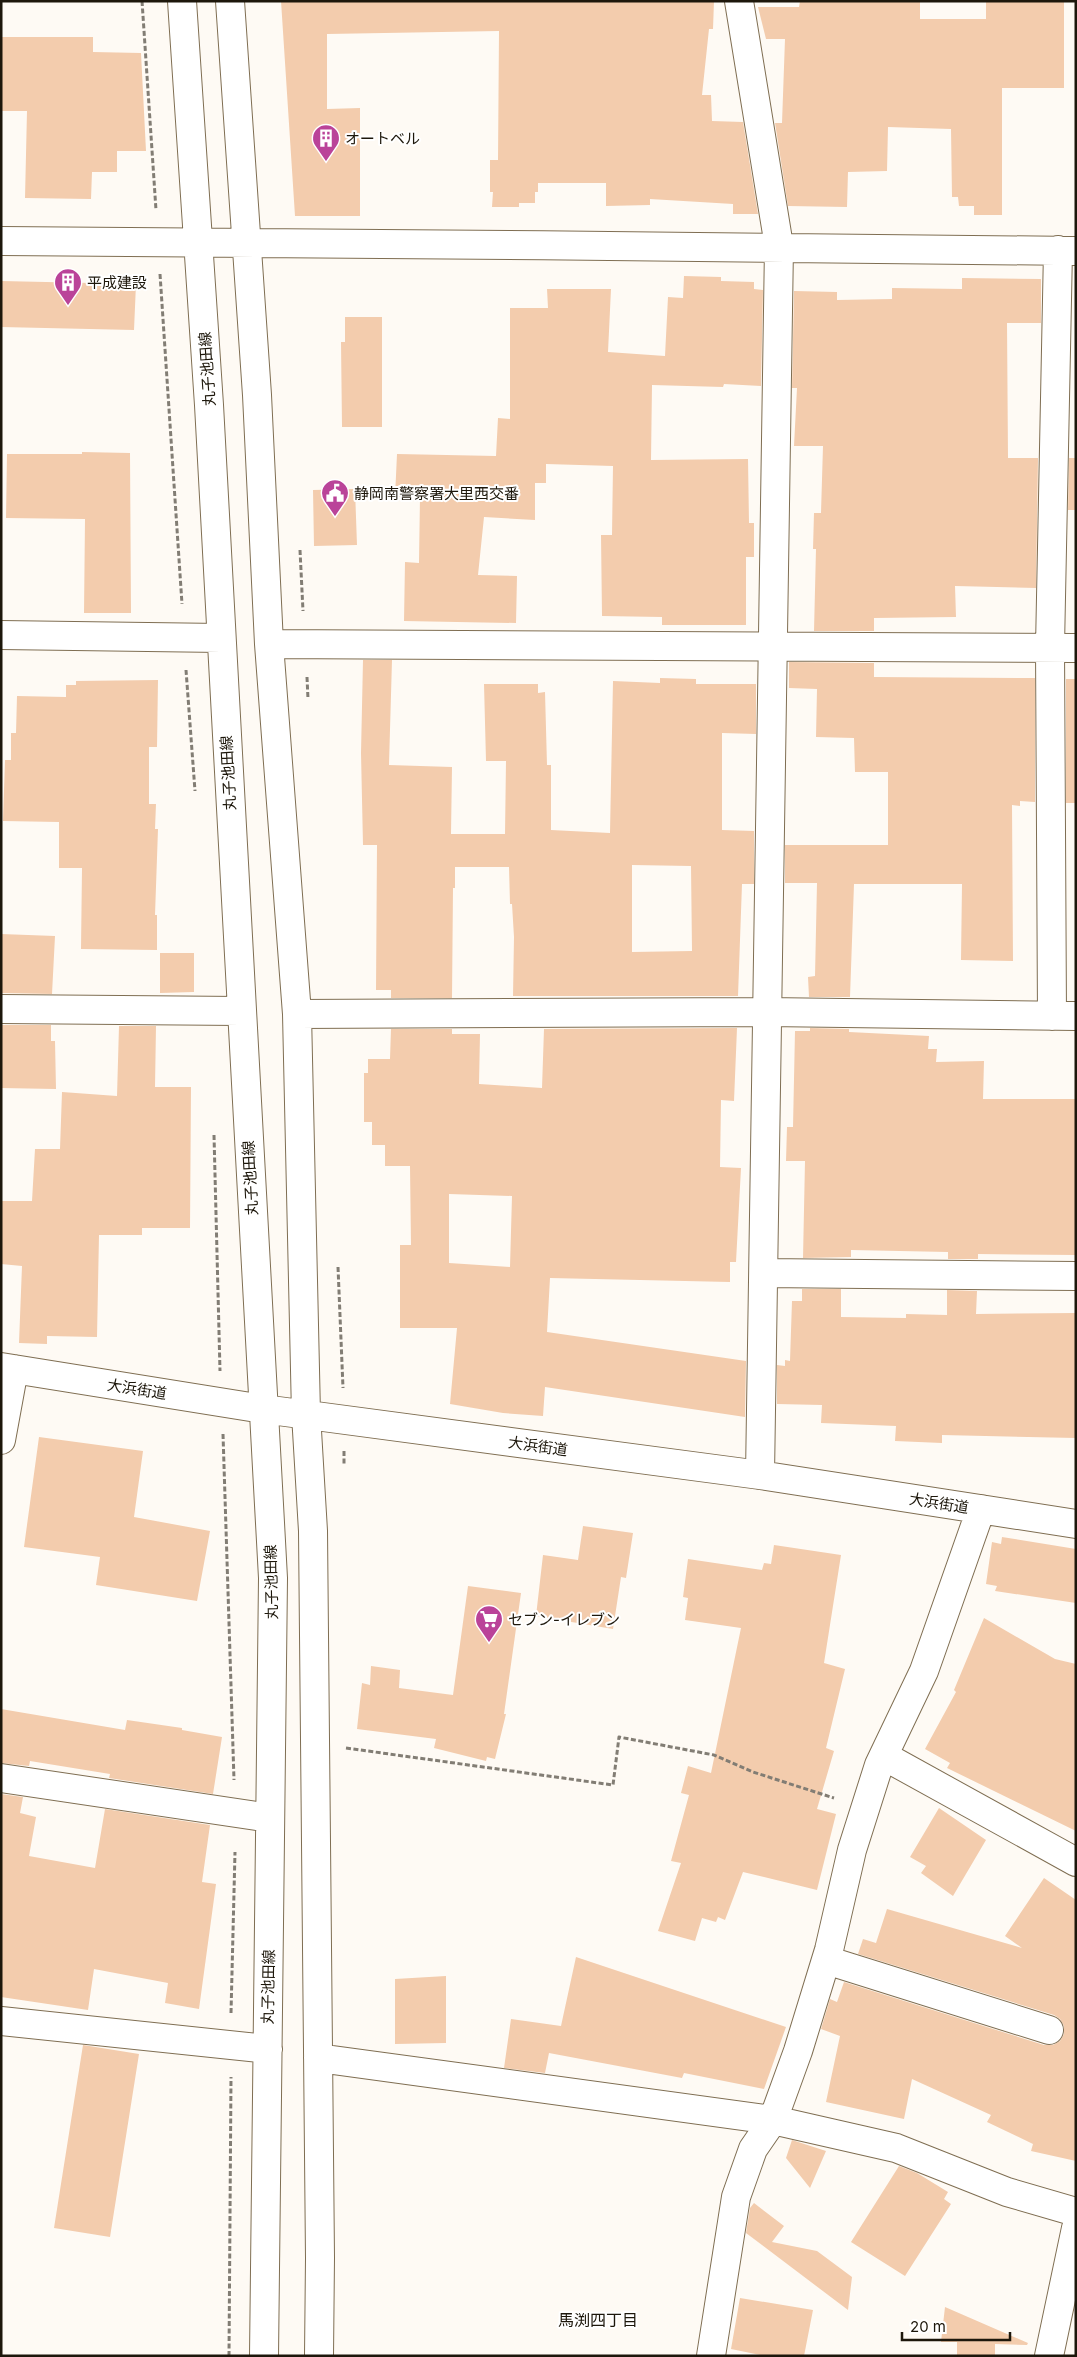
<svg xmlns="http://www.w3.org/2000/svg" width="1077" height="2357" font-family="Inter,'Noto Sans JP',sans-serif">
<rect width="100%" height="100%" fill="#fefaf4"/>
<path fill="#f3ccad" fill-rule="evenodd" d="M 281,1 L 714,1 L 713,29 L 709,29 L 702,95 L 711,95 L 712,121 L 743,122 L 758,214 L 733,214 L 733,204 L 650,199 L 650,205 L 606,206 L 606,183 L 538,183 L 538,192 L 535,192 L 535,203 L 519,203 L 519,207 L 492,207 L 493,192 L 490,192 L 490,160 L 498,160 L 499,31 L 327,34 L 327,109 L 360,108 L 360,216 L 295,216 Z
M 800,1 L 920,1 L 920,19 L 986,19 L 986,1 L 1064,1 L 1064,88 L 1002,88 L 1002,215 L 974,215 L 974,206 L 959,206 L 958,197 L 952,197 L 951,129 L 888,127 L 887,171 L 848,172 L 847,207 L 788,206 L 775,123 L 782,123 L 785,39 L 766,39 L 758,7 L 799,7 Z
M 1,37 L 93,37 L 93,52 L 141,53 L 146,151 L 117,151 L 117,172 L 92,172 L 91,199 L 25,198 L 27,111 L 1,111 Z
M 684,276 L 721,277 L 721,281 L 754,282 L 754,289 L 763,290 L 761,386 L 724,384 L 723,387 L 652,385 L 651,460 L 748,459 L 749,523 L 754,523 L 754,557 L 746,557 L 746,625 L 662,625 L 662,617 L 602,616 L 601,535 L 612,535 L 613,466 L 546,464 L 546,483 L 535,483 L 535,520 L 484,517 L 478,575 L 517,576 L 516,623 L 404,621 L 405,562 L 419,563 L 420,497 L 395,497 L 397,454 L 496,456 L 498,418 L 510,419 L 510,308 L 548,308 L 547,289 L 611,289 L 608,352 L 665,356 L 668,297 L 683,298 Z
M 962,278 L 1041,279 L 1041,323 L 1007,323 L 1008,458 L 1038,458 L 1036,588 L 955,586 L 956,617 L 874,618 L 874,631 L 814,631 L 816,549 L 813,549 L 814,513 L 821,513 L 823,446 L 794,446 L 797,388 L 792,388 L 794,291 L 837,292 L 837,300 L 892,299 L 892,288 L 962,289 Z
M 1,281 L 136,284 L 134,330 L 1,327 Z
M 345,317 L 382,317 L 382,427 L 342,427 L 341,342 L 345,342 Z
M 82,452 L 130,453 L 131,613 L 84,613 L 85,519 L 6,518 L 7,454 L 82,454 Z
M 1069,458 L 1076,458 L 1076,510 L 1068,510 Z
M 355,489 L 357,545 L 314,546 L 313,490 Z
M 363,660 L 392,660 L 389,765 L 452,767 L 451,834 L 505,834 L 506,761 L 486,761 L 484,684 L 538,684 L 538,693 L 545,692 L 547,765 L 551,765 L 551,830 L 610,833 L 613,681 L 660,683 L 660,678 L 696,679 L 696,684 L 756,684 L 756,734 L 722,733 L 722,830 L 754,831 L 754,884 L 742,884 L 738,996 L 513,996 L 514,937 L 512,904 L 510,904 L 509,867 L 455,867 L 455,888 L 453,888 L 452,998 L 391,998 L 391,990 L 376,990 L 377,845 L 363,845 L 361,753 ZM 632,865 L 691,866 L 692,951 L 632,952 Z
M 789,662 L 874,663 L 874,677 L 1035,678 L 1035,802 L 1020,801 L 1020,806 L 1012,805 L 1013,961 L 961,960 L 962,884 L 854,884 L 850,997 L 809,997 L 808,977 L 815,976 L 817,883 L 785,883 L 785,845 L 888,845 L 888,772 L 855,772 L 854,738 L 816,737 L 817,689 L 789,688 Z
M 1066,679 L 1076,679 L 1076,803 L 1066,803 Z
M 158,680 L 157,747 L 149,747 L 149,804 L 156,804 L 155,829 L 158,829 L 155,915 L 157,915 L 157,950 L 81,949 L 82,868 L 59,868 L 59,822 L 3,821 L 5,760 L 11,760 L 11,733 L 16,733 L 17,696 L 66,697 L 66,685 L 76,685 L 76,681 Z
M 1,934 L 55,936 L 52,994 L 1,993 Z
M 160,953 L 194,953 L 194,992 L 160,993 Z
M 1,1025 L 51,1025 L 51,1041 L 55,1041 L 56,1089 L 1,1088 Z
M 119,1026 L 156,1026 L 155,1087 L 191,1087 L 190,1228 L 142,1228 L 142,1235 L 99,1235 L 97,1337 L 47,1336 L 47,1344 L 19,1343 L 22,1266 L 1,1264 L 1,1201 L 32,1201 L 35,1149 L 60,1149 L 62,1092 L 117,1096 Z
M 737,1028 L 734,1101 L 721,1100 L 720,1167 L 741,1168 L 736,1262 L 730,1262 L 730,1282 L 550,1278 L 547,1332 L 746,1361 L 745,1417 L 545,1387 L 543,1416 L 503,1413 L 450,1404 L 457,1328 L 400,1328 L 400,1245 L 411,1245 L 410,1166 L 385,1166 L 385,1145 L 372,1145 L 372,1122 L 364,1122 L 364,1073 L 368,1073 L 368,1059 L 390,1059 L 391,1029 L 452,1029 L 452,1034 L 480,1034 L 479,1084 L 542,1088 L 544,1029 ZM 449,1194 L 512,1196 L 510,1267 L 449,1263 Z
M 810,1028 L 849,1029 L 849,1032 L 929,1036 L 928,1049 L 937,1049 L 936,1062 L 984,1061 L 983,1099 L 1076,1099 L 1076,1255 L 978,1254 L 978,1259 L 948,1259 L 948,1252 L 851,1250 L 851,1257 L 803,1258 L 805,1161 L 786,1161 L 787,1127 L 793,1127 L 795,1031 L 810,1031 Z
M 802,1289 L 841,1289 L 841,1317 L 906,1318 L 906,1314 L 947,1315 L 947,1290 L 977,1291 L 976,1314 L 1076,1313 L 1076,1438 L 942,1435 L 942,1443 L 895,1441 L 896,1426 L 821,1423 L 822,1405 L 777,1404 L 777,1365 L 785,1366 L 785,1360 L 790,1361 L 792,1301 L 802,1301 Z
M 39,1437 L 143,1451 L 134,1517 L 210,1531 L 197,1601 L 96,1585 L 100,1557 L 24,1547 Z
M 583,1526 L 633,1533 L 626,1578 L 621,1577 L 613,1629 L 536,1616 L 543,1555 L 578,1560 Z
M 1002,1537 L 1076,1549 L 1076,1603 L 995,1591 L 997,1586 L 986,1584 L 992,1542 L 1001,1544 Z
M 774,1545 L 841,1555 L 824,1663 L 845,1669 L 826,1748 L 834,1751 L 817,1809 L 836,1814 L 817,1890 L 743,1872 L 725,1920 L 718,1917 L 716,1922 L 702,1918 L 695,1941 L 658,1931 L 681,1863 L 671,1861 L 689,1795 L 681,1793 L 688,1766 L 711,1773 L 741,1628 L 685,1620 L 688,1598 L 683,1597 L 688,1559 L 762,1570 L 764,1563 L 771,1564 Z
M 468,1586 L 521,1593 L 504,1714 L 506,1714 L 495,1759 L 487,1757 L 486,1761 L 434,1748 L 436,1739 L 357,1729 L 362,1683 L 370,1685 L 371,1666 L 400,1670 L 399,1688 L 453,1695 Z
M 984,1618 L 1055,1659 L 1076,1664 L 1076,1831 L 947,1768 L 950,1763 L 925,1749 L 956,1692 L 954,1690 Z
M 1,1709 L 125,1730 L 127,1720 L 182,1728 L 182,1730 L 222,1737 L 213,1794 L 109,1778 L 110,1774 L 30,1761 L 29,1766 L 1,1763 Z
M 1,1794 L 23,1797 L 20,1813 L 36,1817 L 29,1856 L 95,1868 L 105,1809 L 210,1825 L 202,1882 L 216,1884 L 199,2009 L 165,2003 L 168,1983 L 94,1969 L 88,2010 L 1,1997 Z
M 939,1808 L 986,1840 L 953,1896 L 921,1873 L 926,1866 L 910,1857 Z
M 1044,1878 L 1076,1900 L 1076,2161 L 1031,2151 L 1033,2144 L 987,2122 L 991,2115 L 912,2079 L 904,2119 L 826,2102 L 840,2036 L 821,2029 L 830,1999 L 837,2002 L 844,1982 L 1044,2045 L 1053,2045 L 1060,2041 L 1064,2034 L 1064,2026 L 1060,2019 L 1054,2015 L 858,1954 L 863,1939 L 876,1943 L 887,1909 L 1022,1948 L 1005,1936 Z
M 576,1957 L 786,2027 L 764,2089 L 684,2073 L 682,2078 L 549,2053 L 545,2073 L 504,2068 L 511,2019 L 561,2026 Z
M 446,1976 L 446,2043 L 395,2044 L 395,1979 Z
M 83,2045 L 139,2054 L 110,2237 L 54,2228 Z
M 792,2140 L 826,2151 L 810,2188 L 786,2158 Z
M 899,2166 L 917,2173 L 948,2192 L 944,2199 L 951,2204 L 905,2276 L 851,2242 Z
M 754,2203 L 784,2226 L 772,2242 L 817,2251 L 852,2277 L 848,2310 L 746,2233 L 750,2208 Z
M 740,2298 L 813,2310 L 804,2356 L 765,2356 L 731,2349 Z
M 945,2307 L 1028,2343 L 1027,2345 L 995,2344 L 995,2356 L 957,2356 L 957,2342 L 941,2342 Z"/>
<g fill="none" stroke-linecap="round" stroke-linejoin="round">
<g stroke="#7f6e52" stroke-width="30">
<path id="minor" d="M 182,1 L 209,405 L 273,1578 L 264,2356
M 230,1 L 257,395 L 269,644 L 297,1014 L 306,1414 L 313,1531 L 320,2258 L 319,2356
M 739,1 L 779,246 L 760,1475
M 1,241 C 359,244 718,246 1076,251
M 1,635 L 221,638
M 269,644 L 1076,648
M 1,1009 L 240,1011
M 297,1014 L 767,1012 L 1076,1016
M 1052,1016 L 1050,647 L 1058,250
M 764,1273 L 1076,1276
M 1,1367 L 263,1409 L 760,1475 L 1076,1524
M 1,1440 L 14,1369
M 884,1756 L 1076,1862
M 1,1778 L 270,1818
M 826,1960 L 1049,2030
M 1,2021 L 268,2049
M 318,2058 L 773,2120 L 896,2148 L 1007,2192 L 1076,2212
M 711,2356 L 736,2197 L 753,2149 L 773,2120 L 798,2051 L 829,1950 L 852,1850 L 879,1765 L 924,1671 L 981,1509
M 1049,2356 L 1076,2228"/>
</g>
<path stroke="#827d74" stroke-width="3" stroke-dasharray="5 2.5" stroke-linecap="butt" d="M 142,1 L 156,210
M 160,274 L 182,604
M 300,550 L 303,611
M 186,670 L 195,791
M 307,677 L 308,699
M 214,1135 L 220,1371
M 338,1267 L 343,1388
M 223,1434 L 234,1780
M 344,1451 L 344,1465
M 346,1748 L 613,1785 L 619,1737 L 714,1755 L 753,1772 L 834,1798
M 231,2013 L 235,1852
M 229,2356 L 231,2077"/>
<use href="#minor" stroke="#fff" stroke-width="28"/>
</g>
<defs>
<g id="building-pin" transform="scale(1.4375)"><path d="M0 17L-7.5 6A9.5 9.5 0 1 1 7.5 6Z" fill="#ba4399" stroke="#fff"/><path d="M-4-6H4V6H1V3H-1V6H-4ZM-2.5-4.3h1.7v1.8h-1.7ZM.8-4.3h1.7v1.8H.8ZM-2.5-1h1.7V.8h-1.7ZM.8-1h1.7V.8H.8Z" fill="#fff"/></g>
<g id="civic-pin" transform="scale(1.4375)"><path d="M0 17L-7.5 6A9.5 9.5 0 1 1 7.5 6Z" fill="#ba4399" stroke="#fff"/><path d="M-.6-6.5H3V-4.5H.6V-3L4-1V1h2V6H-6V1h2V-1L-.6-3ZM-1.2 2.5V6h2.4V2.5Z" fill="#fff"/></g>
<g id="supermarket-pin" transform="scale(1.4375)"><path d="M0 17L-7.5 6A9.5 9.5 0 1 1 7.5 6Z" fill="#ba4399" stroke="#fff"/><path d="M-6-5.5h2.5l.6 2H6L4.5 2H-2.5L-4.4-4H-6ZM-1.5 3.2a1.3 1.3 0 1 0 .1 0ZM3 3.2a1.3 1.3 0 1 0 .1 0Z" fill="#fff"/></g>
</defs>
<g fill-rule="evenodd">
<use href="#building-pin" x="326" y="138"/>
<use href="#building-pin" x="68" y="282"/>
<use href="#civic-pin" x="335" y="493"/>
<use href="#supermarket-pin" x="489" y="1619"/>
</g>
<g text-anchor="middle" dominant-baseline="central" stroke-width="4" stroke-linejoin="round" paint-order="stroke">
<g font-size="15" fill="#1d170b" stroke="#fff" text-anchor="start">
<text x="345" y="138">オートベル</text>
<text x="87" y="282">平成建設</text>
<text x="354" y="493">静岡南警察署大里西交番</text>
<text x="508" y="1619">セブン-イレブン</text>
</g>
<g font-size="15" fill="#1d170b" stroke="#fff">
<text transform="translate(207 369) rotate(-94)">丸子池田線</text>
<text transform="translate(228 773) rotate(-93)">丸子池田線</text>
<text transform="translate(250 1178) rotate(-93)">丸子池田線</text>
<text transform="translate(137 1389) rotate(9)">大浜街道</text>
<text transform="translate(538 1446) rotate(8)">大浜街道</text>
<text transform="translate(939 1503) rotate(9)">大浜街道</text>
<text transform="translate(271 1582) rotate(-91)">丸子池田線</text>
<text transform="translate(268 1987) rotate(-89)">丸子池田線</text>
</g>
<g font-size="16" fill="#1d170b" stroke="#fff">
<text x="598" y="2320">馬渕四丁目</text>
</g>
</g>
<rect width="1077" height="2357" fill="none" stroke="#1d170b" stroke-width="5"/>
<path d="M902 2332v8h108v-8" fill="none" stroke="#1d170b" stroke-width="2.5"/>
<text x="910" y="2332" font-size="15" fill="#1d170b" stroke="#ffffff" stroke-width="4" paint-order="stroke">20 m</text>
</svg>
